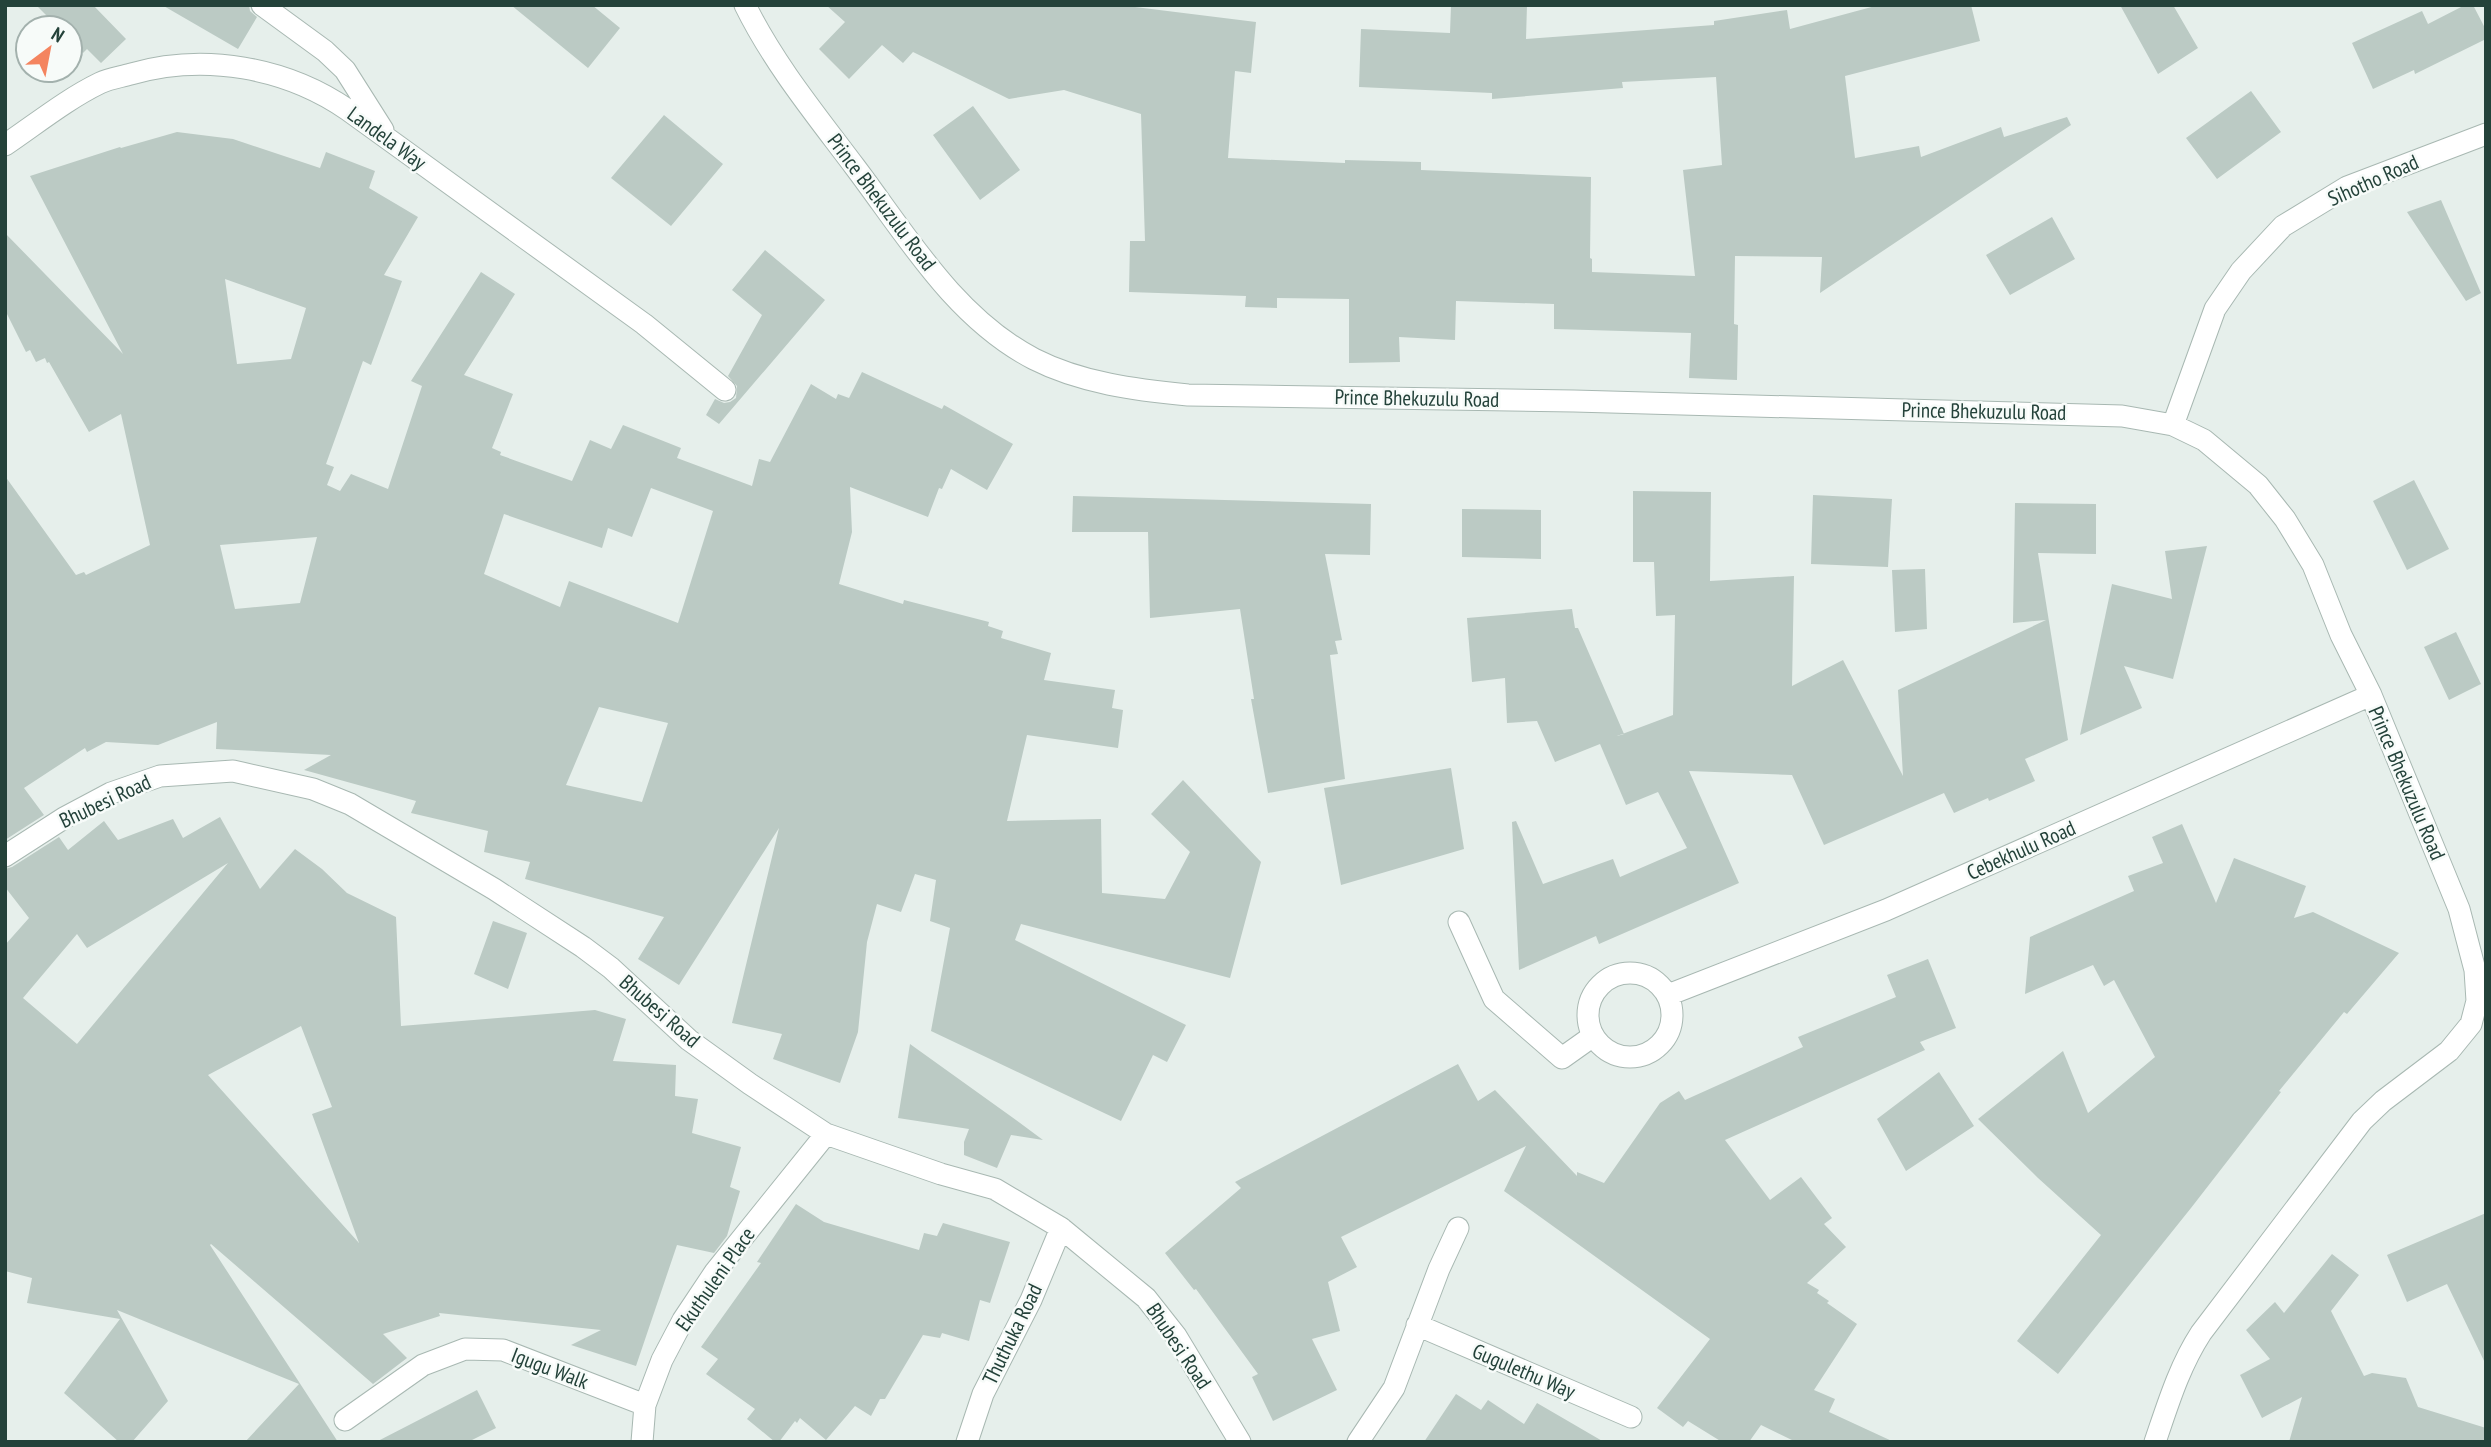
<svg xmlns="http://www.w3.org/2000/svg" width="2491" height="1447" font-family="'PT Sans Narrow',sans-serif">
<rect width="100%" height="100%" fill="#e6efeb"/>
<path fill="#bbcac4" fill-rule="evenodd" d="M 36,5 L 93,5 L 126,39 L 101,63 L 87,49 L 83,53 L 70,39 L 70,28 L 59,28 Z
M 162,5 L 249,5 L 250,11 L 257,17 L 238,49 Z
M 511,5 L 592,5 L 620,28 L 588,68 Z
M 826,5 L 1119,5 L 1256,22 L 1251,73 L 1235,71 L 1228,158 L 1345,163 L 1345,160 L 1421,162 L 1421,170 L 1591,177 L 1590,258 L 1592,259 L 1592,272 L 1695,276 L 1683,170 L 1722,165 L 1716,77 L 1622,82 L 1623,88 L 1492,99 L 1492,93 L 1359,87 L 1361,29 L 1450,33 L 1451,6 L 1494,7 L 1494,5 L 1527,5 L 1526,39 L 1714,25 L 1714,21 L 1787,10 L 1790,29 L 1879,5 L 1971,5 L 1980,41 L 1845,76 L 1855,158 L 1919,146 L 1921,157 L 2001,127 L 2004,137 L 2067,117 L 2071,125 L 1820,293 L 1822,257 L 1735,256 L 1734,324 L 1738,325 L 1737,380 L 1689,378 L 1691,333 L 1554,329 L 1554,304 L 1456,301 L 1455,340 L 1399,337 L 1400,362 L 1349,363 L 1349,299 L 1277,298 L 1277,308 L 1245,307 L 1246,296 L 1129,292 L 1130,241 L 1145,241 L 1141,114 L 1064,90 L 1009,99 L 913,52 L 903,63 L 882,45 L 849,79 L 819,49 L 845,22 Z
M 2120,5 L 2173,5 L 2198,48 L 2158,74 Z
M 2465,5 L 2473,5 L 2486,30 L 2486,39 L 2415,74 L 2414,70 L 2373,89 L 2352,43 L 2422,11 L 2428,24 Z
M 2251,91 L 2281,132 L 2217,179 L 2186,138 Z
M 973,106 L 1020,170 L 980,200 L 933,135 Z
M 664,115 L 723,164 L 671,226 L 611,178 Z
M 177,132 L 233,139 L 320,168 L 326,152 L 375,171 L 369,188 L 418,217 L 384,275 L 402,281 L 371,365 L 363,361 L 326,464 L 334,467 L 327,485 L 340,491 L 351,474 L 388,489 L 422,386 L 411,381 L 481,272 L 515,294 L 464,375 L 513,394 L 492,448 L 501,452 L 500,455 L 572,481 L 590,440 L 611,449 L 623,425 L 681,448 L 677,458 L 752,486 L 759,459 L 770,462 L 811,384 L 836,399 L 838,394 L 849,398 L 862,372 L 942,409 L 944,405 L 1013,444 L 987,490 L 951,469 L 942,489 L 939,488 L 928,517 L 850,487 L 852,532 L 839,584 L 903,604 L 904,600 L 989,622 L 988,626 L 1003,631 L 1001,638 L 1051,653 L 1044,680 L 1115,690 L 1112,708 L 1123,710 L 1118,748 L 1027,735 L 1007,821 L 1101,819 L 1102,893 L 1165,899 L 1190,852 L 1151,814 L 1183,780 L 1261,862 L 1230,978 L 1021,924 L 1015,940 L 1186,1025 L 1167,1062 L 1153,1055 L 1121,1121 L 931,1031 L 950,928 L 930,921 L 936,880 L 915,874 L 901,912 L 877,904 L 867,942 L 858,1032 L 840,1083 L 773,1059 L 782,1034 L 732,1023 L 779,828 L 679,985 L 638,959 L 664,917 L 525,879 L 530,862 L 484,852 L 488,831 L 411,813 L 416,801 L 304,770 L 331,755 L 216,749 L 217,722 L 158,745 L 106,742 L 87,752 L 85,748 L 24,788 L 44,815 L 5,840 L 5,476 L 76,575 L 84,572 L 86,575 L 150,545 L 121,414 L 89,432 L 49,362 L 47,363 L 45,358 L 36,362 L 30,350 L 26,352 L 5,310 L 5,233 L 123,354 L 30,176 L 120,147 L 121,148 ZM 225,279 L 306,308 L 291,359 L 237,364 ZM 651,488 L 713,511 L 678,623 L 569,581 L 560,607 L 484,574 L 504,514 L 602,548 L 608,528 L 632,537 ZM 317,537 L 300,603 L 235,609 L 220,545 ZM 599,707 L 668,723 L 642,802 L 566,785 Z
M 2441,200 L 2481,293 L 2466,301 L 2407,212 Z
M 2052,217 L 2075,259 L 2010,295 L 1986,255 Z
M 765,250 L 825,300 L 719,424 L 706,415 L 715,399 L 724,403 L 730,402 L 736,398 L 737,386 L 728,376 L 762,315 L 732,290 Z
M 2414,480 L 2449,549 L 2407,570 L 2373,501 Z
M 1633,491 L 1711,492 L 1710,581 L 1794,576 L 1792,686 L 1843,660 L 1903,776 L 1898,690 L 2046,620 L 2013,623 L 2015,503 L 2096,504 L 2096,554 L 2038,553 L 2068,740 L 2025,759 L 2035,781 L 1989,801 L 1988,798 L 1954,813 L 1944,793 L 1824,845 L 1792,775 L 1689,771 L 1739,883 L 1599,944 L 1596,936 L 1519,970 L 1512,822 L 1516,821 L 1543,884 L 1613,859 L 1620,877 L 1687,848 L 1658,792 L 1626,805 L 1600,744 L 1555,762 L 1537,721 L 1507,723 L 1505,678 L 1472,682 L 1467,618 L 1572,609 L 1575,628 L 1578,628 L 1624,734 L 1617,736 L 1673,715 L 1675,615 L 1656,616 L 1654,562 L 1633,562 Z
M 1813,495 L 1892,499 L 1888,567 L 1811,564 Z
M 1073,496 L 1371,504 L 1370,555 L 1325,554 L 1342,640 L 1335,641 L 1338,654 L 1330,655 L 1345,779 L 1268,793 L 1251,699 L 1254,699 L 1240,609 L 1150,618 L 1148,532 L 1072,532 Z
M 1462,509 L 1541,510 L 1541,559 L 1462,557 Z
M 2207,546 L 2173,679 L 2124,666 L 2142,708 L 2080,735 L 2112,584 L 2172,599 L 2165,551 Z
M 1925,569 L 1927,629 L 1895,632 L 1892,570 Z
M 2456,632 L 2481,684 L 2449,700 L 2424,647 Z
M 1451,768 L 1464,849 L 1341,885 L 1324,788 Z
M 220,817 L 260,889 L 295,849 L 322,869 L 347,893 L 396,917 L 401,1026 L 595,1010 L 626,1019 L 613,1061 L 676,1065 L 675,1096 L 698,1099 L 692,1133 L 741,1147 L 730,1187 L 740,1191 L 727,1236 L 714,1253 L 677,1245 L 636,1366 L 571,1345 L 601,1330 L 439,1313 L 440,1316 L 383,1334 L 407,1358 L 373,1384 L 211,1244 L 210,1245 L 338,1442 L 245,1442 L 299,1384 L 117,1310 L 168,1401 L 132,1442 L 119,1442 L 64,1393 L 120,1319 L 27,1303 L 32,1278 L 5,1271 L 5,945 L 29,918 L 5,887 L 5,869 L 12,867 L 59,837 L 68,850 L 104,821 L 118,840 L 173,819 L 183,838 ZM 228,863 L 77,1044 L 23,998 L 77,934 L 87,948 ZM 301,1026 L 332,1107 L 312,1114 L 359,1243 L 208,1075 Z
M 2182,824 L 2216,903 L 2234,858 L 2306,886 L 2294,918 L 2313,912 L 2399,953 L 2347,1014 L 2344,1012 L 2279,1091 L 2281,1092 L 2191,1208 L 2058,1374 L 2017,1341 L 2101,1235 L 2038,1178 L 1978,1119 L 2063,1051 L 2088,1113 L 2155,1057 L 2114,980 L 2104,986 L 2093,965 L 2025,994 L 2030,937 L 2134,891 L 2128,876 L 2163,863 L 2152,837 Z
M 493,921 L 527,933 L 508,989 L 474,974 Z
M 1928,959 L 1956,1028 L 1920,1042 L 1925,1050 L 1725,1140 L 1770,1200 L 1801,1177 L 1832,1218 L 1824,1224 L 1846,1247 L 1807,1283 L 1819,1290 L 1817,1293 L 1829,1301 L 1827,1303 L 1857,1324 L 1814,1390 L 1835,1399 L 1829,1412 L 1894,1442 L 1796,1442 L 1761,1425 L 1749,1442 L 1722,1442 L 1688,1421 L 1683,1427 L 1657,1408 L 1710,1339 L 1504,1191 L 1526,1146 L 1341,1237 L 1357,1267 L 1328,1282 L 1340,1331 L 1312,1339 L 1337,1390 L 1273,1421 L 1252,1377 L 1258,1374 L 1196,1289 L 1194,1290 L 1165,1253 L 1241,1188 L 1235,1182 L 1458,1064 L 1478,1101 L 1495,1090 L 1577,1176 L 1577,1172 L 1604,1183 L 1660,1103 L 1679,1091 L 1685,1100 L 1803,1047 L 1798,1037 L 1896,997 L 1887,975 Z
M 910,1044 L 1016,1120 L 1043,1140 L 1011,1135 L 997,1168 L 964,1155 L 964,1142 L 969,1129 L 898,1118 Z
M 1939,1072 L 1974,1126 L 1906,1171 L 1877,1119 Z
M 796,1204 L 824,1222 L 919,1250 L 924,1233 L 937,1236 L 943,1223 L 1010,1242 L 990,1303 L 980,1300 L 969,1341 L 942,1333 L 940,1338 L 923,1335 L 885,1399 L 880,1399 L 871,1416 L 855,1406 L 826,1440 L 800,1418 L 797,1423 L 795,1421 L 779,1442 L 775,1442 L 747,1419 L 755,1409 L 706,1374 L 718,1359 L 701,1347 L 761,1263 L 757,1262 Z
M 2486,1213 L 2486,1365 L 2447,1284 L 2407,1302 L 2387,1255 Z
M 2332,1254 L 2359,1275 L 2331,1311 L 2364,1376 L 2372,1373 L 2406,1378 L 2418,1407 L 2486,1428 L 2486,1442 L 2289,1442 L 2302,1397 L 2262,1418 L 2240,1375 L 2270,1359 L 2246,1330 L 2275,1302 L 2284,1313 Z
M 477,1390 L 496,1428 L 468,1442 L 376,1442 Z
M 1456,1394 L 1481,1410 L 1488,1400 L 1524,1424 L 1537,1403 L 1604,1442 L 1424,1442 Z"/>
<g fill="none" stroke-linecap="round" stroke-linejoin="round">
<g stroke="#a8b8b2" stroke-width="23">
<path id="service" d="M 1459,922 L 1494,999 L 1562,1058 L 1593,1036"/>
</g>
<g stroke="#a8b8b2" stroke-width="23">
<path id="minor" d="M 262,5 L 325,51 L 345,70 L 383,130
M 745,5 C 774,64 816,115 855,167 C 907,236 955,318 1034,359 C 1081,383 1136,390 1188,395 L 1574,401 L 2122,416 L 2173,425 L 2204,440 L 2258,485 L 2285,519 L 2313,565 L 2341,635 L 2371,695 L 2459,909 L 2475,970 L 2477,1001 L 2471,1024 L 2449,1051 L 2383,1101 L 2362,1121 L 2201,1333 C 2179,1367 2168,1404 2155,1442
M 5,145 C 36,124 67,99 100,83 C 110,78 121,77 131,74 C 204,53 286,67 348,110 L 644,324 L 725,390
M 2173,425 L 2215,309 L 2241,271 L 2283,226 L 2347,187 L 2486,134
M 5,856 L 64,818 L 111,793 L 160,776 L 233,771 L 313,789 L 350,804 L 494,889 L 583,947 L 611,968 L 689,1040 L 750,1084 L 826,1134 L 941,1174 L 995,1189 L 1061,1228 L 1146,1298 L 1176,1336 L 1240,1442
M1588 1015a42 42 0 1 1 84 0a42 42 0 1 1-84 0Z
M 1668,995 L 1886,910 L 2371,695
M 1417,1325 L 1631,1417
M 345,1420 L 423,1365 L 465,1349 L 503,1350 L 645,1405
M 642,1442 L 645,1405 L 662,1360 L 683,1320 L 715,1272 L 826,1134
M 967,1442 L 983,1394 L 1031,1300 L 1061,1228
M 1358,1442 L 1394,1388 L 1439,1269 L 1458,1228"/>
</g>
<use href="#service" stroke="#fff" stroke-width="21"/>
<use href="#minor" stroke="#fff" stroke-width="21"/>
</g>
<g text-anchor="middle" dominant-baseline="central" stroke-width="5" stroke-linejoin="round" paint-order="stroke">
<g font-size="21" fill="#24423a" stroke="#f7fbf9">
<text transform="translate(387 138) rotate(36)">Landela Way</text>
<text transform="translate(2373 180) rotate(-24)">Sihotho Road</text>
<text transform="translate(882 202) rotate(53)">Prince Bhekuzulu Road</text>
<text transform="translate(1417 398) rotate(1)">Prince Bhekuzulu Road</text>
<text transform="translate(1984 411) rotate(1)">Prince Bhekuzulu Road</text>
<text transform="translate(2407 783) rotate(67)">Prince Bhekuzulu Road</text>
<text transform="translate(105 801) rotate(-25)">Bhubesi Road</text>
<text transform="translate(2021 850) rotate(-24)">Cebekhulu Road</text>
<text transform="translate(660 1011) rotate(41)">Bhubesi Road</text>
<text transform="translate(715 1279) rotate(-55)">Ekuthuleni Place</text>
<text transform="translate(1012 1334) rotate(-64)">Thuthuka Road</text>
<text transform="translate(1179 1346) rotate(56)">Bhubesi Road</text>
<text transform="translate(550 1368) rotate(21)">Igugu Walk</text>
<text transform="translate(1524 1371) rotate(23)">Gugulethu Way</text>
</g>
</g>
<rect width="2491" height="1447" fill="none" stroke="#24423a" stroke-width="14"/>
<g transform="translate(49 49) rotate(32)"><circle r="33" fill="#f7fbf9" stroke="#a3b1ad" stroke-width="2"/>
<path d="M0-5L12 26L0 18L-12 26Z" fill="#f4845f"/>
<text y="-10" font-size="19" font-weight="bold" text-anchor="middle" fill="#24423a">N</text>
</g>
</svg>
